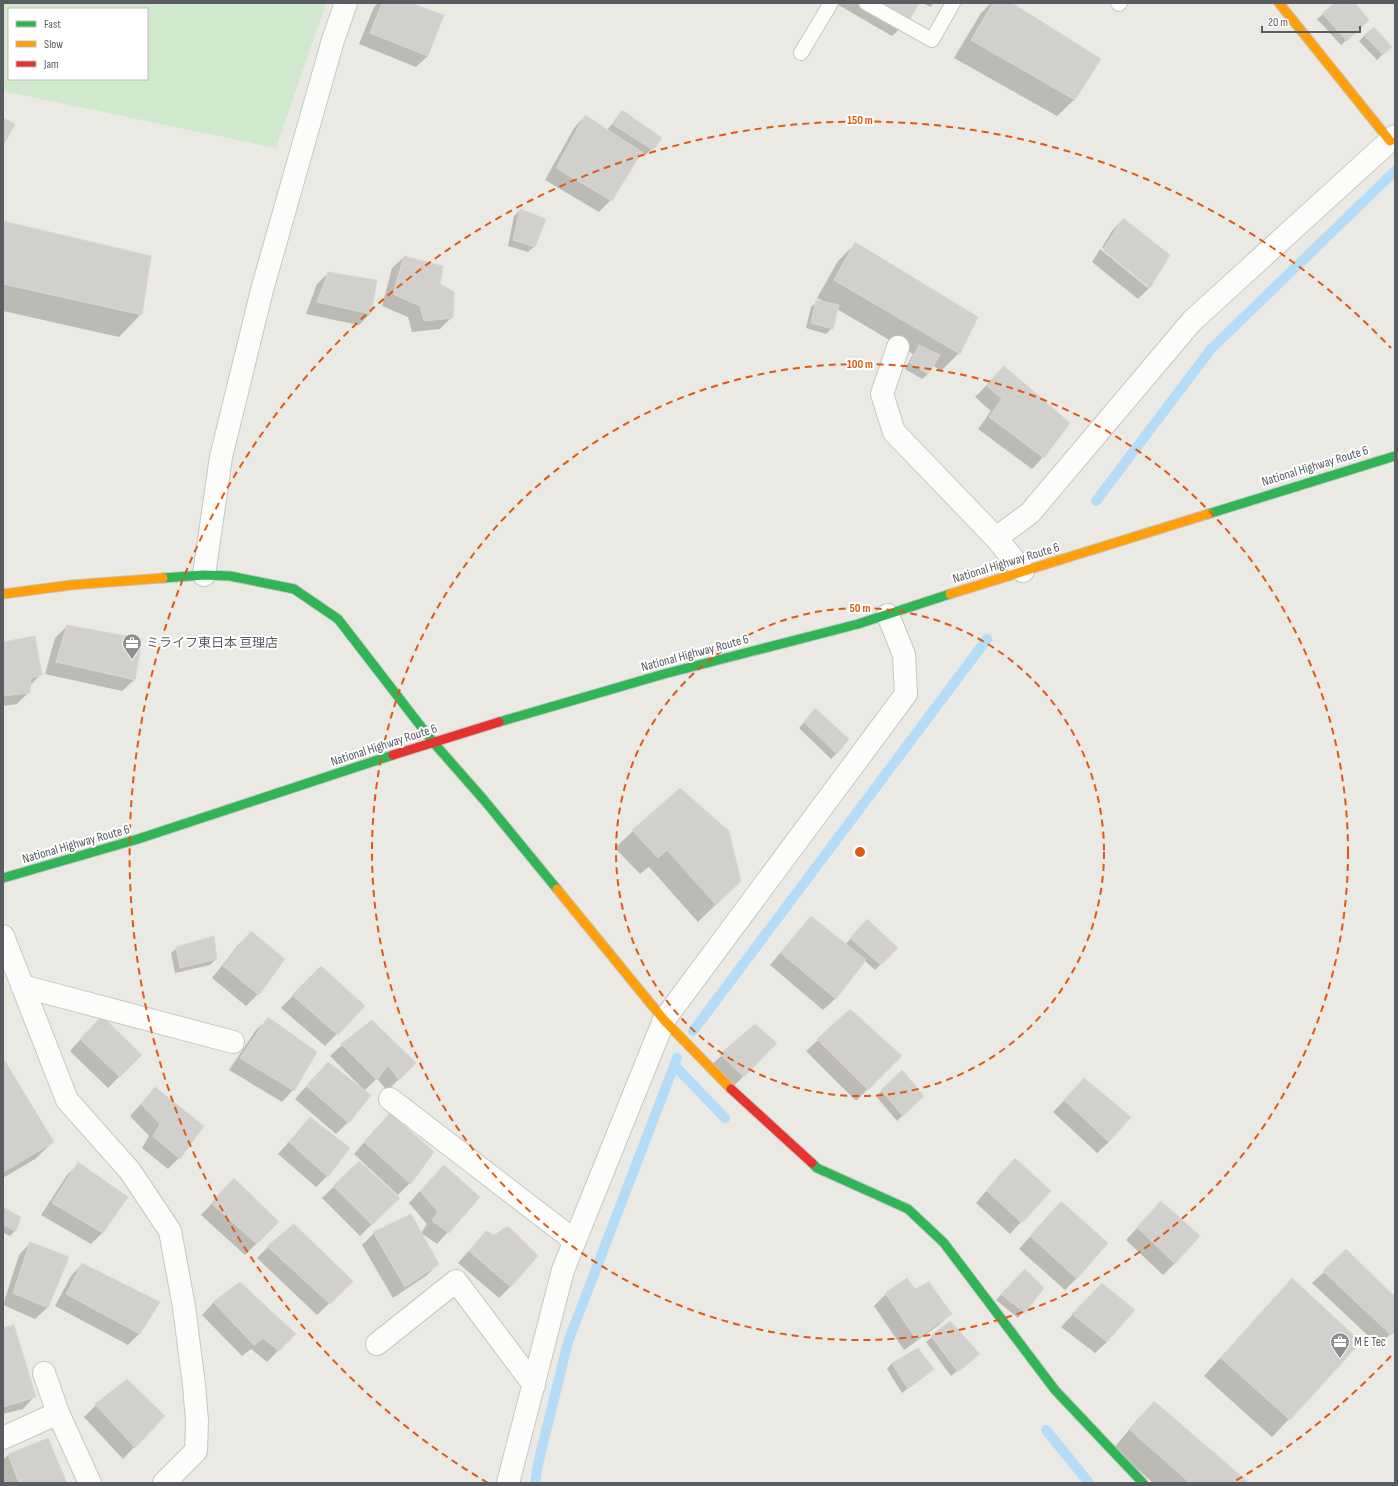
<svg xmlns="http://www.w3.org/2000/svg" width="1398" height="1486" font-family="'Sofia Sans Condensed','Noto Sans JP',sans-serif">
<rect width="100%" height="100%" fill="#eae9e3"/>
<path fill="#d0e8cc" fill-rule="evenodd" d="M 3,3 L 326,3 L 276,148 L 3,91 ZM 9,9 L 147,9 L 147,79 L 9,79 Z"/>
<path fill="#0003" d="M 378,3 L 407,3 L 428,56 L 416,67 L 359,44 L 374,7 Z
M 835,3 L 918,3 L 910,19 L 892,36 Z
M 923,3 L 934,3 L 930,7 Z
M 991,3 L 1010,3 L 1075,99 L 1057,116 L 954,58 L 981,13 Z
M 1337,3 L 1354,3 L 1368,20 L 1341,45 L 1317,19 Z
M 1365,35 L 1390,47 L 1377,60 L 1359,41 Z
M 623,111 L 661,138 L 646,155 L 641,152 L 611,200 L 599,212 L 545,180 L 574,128 L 585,116 L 607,130 Z
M 520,210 L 545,220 L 534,247 L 528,252 L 508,246 L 514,216 Z
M 1123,219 L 1168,255 L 1149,288 L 1138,299 L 1092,262 L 1100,249 L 1148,288 L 1148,285 L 1102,247 L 1112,231 Z
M 3,222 L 141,314 L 119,337 L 3,311 Z
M 856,243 L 959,353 L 941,371 L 932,365 L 928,374 L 922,379 L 905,369 L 913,354 L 837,309 L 832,328 L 826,334 L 806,328 L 811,307 L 817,302 L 827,303 L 817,298 L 838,261 Z
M 404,257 L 438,284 L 452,317 L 440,329 L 412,332 L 408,317 L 382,306 L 392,268 Z
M 328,273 L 370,314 L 359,325 L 306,314 L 317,284 Z
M 993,379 L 1043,457 L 1032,469 L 978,429 L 991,411 L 975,397 Z
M 67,626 L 134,680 L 122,691 L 45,674 L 55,638 Z
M 3,643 L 41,674 L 30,686 L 29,692 L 17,704 L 3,706 Z
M 810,715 L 837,753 L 831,759 L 799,728 Z
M 680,790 L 740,881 L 698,922 L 649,867 L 640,874 L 615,848 L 633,831 Z
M 811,917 L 845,945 L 861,926 L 897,948 L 875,970 L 864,960 L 835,999 L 823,1010 L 770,965 L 800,929 Z
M 251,933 L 258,994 L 246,1006 L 212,978 L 239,944 Z
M 177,948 L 216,959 L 210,965 L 175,973 L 171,953 Z
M 321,967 L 364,1006 L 325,1046 L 281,1008 Z
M 850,1011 L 901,1056 L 856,1101 L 806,1051 Z
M 268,1019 L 293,1090 L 282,1102 L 229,1070 L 256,1030 Z
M 372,1022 L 415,1063 L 387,1091 L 377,1078 L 364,1091 L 370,1096 L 348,1122 L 336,1134 L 295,1099 L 316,1075 L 361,1089 L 362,1088 L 330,1056 L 342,1045 Z
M 755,1026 L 775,1043 L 732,1088 L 709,1067 Z
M 90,1029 L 140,1055 L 108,1088 L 70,1051 Z
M 3,1060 L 53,1142 L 35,1159 L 3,1178 Z
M 902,1072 L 923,1095 L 897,1121 L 876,1096 Z
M 155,1088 L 179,1158 L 168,1169 L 142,1148 L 149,1136 L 130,1116 Z
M 1073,1091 L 1109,1142 L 1097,1153 L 1053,1112 Z
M 310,1118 L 327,1176 L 316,1187 L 278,1154 Z
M 378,1126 L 433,1152 L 410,1183 L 398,1195 L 354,1154 Z
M 1015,1159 L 1049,1191 L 1010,1234 L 976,1203 L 1003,1171 Z
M 359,1162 L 398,1198 L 360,1236 L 322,1198 Z
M 78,1164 L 126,1198 L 102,1233 L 91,1244 L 41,1215 L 67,1175 Z
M 432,1178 L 448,1232 L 437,1244 L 421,1233 L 427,1224 L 409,1203 Z
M 223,1191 L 278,1222 L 245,1255 L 201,1215 Z
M 3,1208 L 15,1231 L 10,1236 L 3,1233 Z
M 1050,1214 L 1077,1278 L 1065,1290 L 1019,1249 Z
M 1150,1214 L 1175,1263 L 1163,1275 L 1126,1240 Z
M 486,1232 L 511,1286 L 499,1298 L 458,1263 Z
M 374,1233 L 438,1264 L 426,1276 L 393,1298 L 362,1245 Z
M 30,1243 L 68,1257 L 47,1308 L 35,1319 L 3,1305 L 19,1255 Z
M 268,1247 L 352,1281 L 317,1315 L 257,1258 Z
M 82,1264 L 140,1333 L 128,1345 L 55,1306 L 71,1276 Z
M 1324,1272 L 1395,1299 L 1395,1329 L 1379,1346 L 1312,1283 Z
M 1019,1276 L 1042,1289 L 1018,1318 L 996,1300 Z
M 907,1279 L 915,1290 L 951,1314 L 939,1325 L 904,1350 L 874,1306 L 886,1294 Z
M 1292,1280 L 1289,1419 L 1272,1437 L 1204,1376 L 1275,1297 Z
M 239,1283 L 294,1334 L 267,1362 L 251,1349 L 242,1356 L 202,1315 L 213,1303 Z
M 1090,1296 L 1107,1342 L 1095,1353 L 1061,1327 Z
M 950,1322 L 973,1359 L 951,1376 L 926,1342 Z
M 3,1329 L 34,1397 L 23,1409 L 3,1414 Z
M 892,1363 L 933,1369 L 902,1393 L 887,1369 Z
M 127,1380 L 164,1416 L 123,1459 L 84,1417 L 96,1405 Z
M 1154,1403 L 1246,1483 L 1153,1483 L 1114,1448 L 1137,1420 Z
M 48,1439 L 66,1483 L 3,1483 L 3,1460 L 8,1455 Z"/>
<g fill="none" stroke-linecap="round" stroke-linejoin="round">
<path stroke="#b5dcf7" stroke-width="10" d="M 1096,501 L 1211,349 L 1395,171
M 693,1031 L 987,639
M 674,1065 L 725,1118
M 1046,1430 L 1089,1483
M 535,1483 L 538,1464 L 568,1342 L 677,1058"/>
</g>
<path fill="#d1d0cd" stroke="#dad7d2" d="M 382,3 L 410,3 L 444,15 L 428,56 L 370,33 Z
M 882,3 L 919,3 L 910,19 Z
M 993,3 L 1012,3 L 1101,59 L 1075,100 L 971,40 Z
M 1335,3 L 1355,3 L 1369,20 L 1347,41 L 1322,13 Z
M 1374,27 L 1392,47 L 1383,55 L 1364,35 Z
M 622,110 L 662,138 L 653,150 L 612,124 Z
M 585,115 L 642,152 L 612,201 L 556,168 Z
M 3,118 L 15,124 L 4,144 L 3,144 Z
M 520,209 L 546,219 L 535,247 L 513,240 Z
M 1123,218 L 1170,255 L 1150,288 L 1103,250 Z
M 3,221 L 151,256 L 142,315 L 3,284 Z
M 855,242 L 978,317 L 960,354 L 834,280 Z
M 404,256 L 443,266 L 440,284 L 454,292 L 453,318 L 424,321 L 420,306 L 393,294 Z
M 328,272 L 377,280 L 371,314 L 317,302 Z
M 816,300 L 839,305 L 833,329 L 811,323 Z
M 919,345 L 940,355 L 928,374 L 910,363 Z
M 1004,366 L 1070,423 L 1044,458 L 989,417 L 1002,399 L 986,385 Z
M 67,625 L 142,639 L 135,680 L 56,662 Z
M 35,636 L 42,675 L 31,678 L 30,693 L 3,696 L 3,642 Z
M 815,708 L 849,739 L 837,754 L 804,722 Z
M 680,788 L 729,831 L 741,881 L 716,905 L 667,850 L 658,858 L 632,830 Z
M 811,916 L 866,960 L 836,999 L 781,953 Z
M 867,919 L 898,948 L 881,965 L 850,938 Z
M 251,931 L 285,959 L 259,995 L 223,966 Z
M 214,936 L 217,959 L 180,968 L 176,947 Z
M 321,966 L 365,1006 L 338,1035 L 292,995 Z
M 850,1009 L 902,1056 L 868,1090 L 817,1039 Z
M 102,1016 L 142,1055 L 120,1077 L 80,1039 Z
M 268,1017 L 317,1052 L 294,1091 L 240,1058 Z
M 372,1020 L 416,1063 L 399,1080 L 388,1065 L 377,1080 L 341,1044 Z
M 755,1024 L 777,1043 L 744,1077 L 720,1054 Z
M 3,1058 L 54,1142 L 3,1172 Z
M 328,1062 L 371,1095 L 349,1123 L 306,1086 Z
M 902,1070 L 924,1096 L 903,1116 L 881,1090 Z
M 1084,1078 L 1131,1117 L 1109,1142 L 1064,1100 Z
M 155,1087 L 204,1126 L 180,1159 L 153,1136 L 160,1124 L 141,1104 Z
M 390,1113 L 434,1152 L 411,1184 L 364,1142 Z
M 310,1117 L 350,1148 L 328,1177 L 289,1142 Z
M 1015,1158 L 1051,1191 L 1022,1223 L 987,1191 Z
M 359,1161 L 400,1198 L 372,1225 L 333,1186 Z
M 78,1162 L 128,1197 L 103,1233 L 52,1203 Z
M 444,1165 L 480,1197 L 449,1233 L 432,1221 L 438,1212 L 420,1191 Z
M 234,1178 L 279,1222 L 257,1244 L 211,1203 Z
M 1061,1201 L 1108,1243 L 1077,1279 L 1030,1236 Z
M 1161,1201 L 1200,1236 L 1175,1264 L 1137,1227 Z
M 3,1207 L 21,1217 L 16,1231 L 3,1225 Z
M 411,1214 L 439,1264 L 405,1287 L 373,1232 Z
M 294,1224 L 353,1281 L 330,1304 L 267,1246 Z
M 508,1226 L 538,1256 L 511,1287 L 469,1251 L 486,1231 L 494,1235 Z
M 30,1242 L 69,1257 L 48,1308 L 13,1293 Z
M 1346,1249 L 1395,1297 L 1395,1331 L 1391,1335 L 1323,1271 Z
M 82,1263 L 160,1302 L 140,1334 L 66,1294 Z
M 1025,1269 L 1044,1288 L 1025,1313 L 1001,1294 Z
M 907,1278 L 915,1289 L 929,1282 L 952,1314 L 916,1339 L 885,1293 Z
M 1292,1278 L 1361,1342 L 1290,1420 L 1221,1358 Z
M 240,1282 L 296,1334 L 279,1351 L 263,1338 L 254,1345 L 213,1302 Z
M 1102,1283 L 1135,1310 L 1107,1342 L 1072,1314 Z
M 950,1321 L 980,1354 L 958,1372 L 931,1336 Z
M 14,1325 L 36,1397 L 3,1407 L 3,1328 Z
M 918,1348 L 934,1369 L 908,1389 L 892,1363 Z
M 127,1379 L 165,1416 L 135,1448 L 95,1404 Z
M 1154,1401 L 1248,1482 L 1247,1483 L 1190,1483 L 1130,1430 Z
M 48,1438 L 67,1483 L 19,1483 L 8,1454 Z"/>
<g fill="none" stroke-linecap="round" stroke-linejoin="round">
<g stroke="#c6c6c4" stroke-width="16">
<path id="lane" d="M 866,3 L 932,40 L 953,3
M 1118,3 L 1119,4 L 1120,3
M 801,53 L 831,3"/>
</g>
<g stroke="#c6c6c4" stroke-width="24">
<path id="street" d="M 898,347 L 882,394 L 894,432 L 996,538 L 1023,571
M 996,538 L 1030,513 L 1192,321 L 1395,136
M 204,575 L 221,457 L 262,290 L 333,40 L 346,3
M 3,936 L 67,1100 L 130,1171 L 170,1231 L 184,1307 L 194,1385 L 197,1421 L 196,1451 L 164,1483
M 22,986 L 233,1042
M 390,1099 L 575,1241
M 377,1344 L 456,1281 L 534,1385
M 44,1373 L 58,1413 L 90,1483
M 3,1438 L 58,1413
M 508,1483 L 563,1270 L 664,1020 L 906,694 L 904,655 L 888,615"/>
</g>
<g stroke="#c6c7c5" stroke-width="11">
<path id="fast" d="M 1208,514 L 1395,456
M 163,578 L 204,575 L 230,576 L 294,589 L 338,619 L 433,742 L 484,800 L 557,889
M 499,722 L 664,674 L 858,624 L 950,594
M 3,878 L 138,839 L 393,755
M 812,1163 L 817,1168 L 908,1209 L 944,1243 L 1055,1390 L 1143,1483"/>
</g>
<g stroke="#c6c7c5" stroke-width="11">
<path id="slow" d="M 1279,3 L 1390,141
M 3,594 L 71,585 L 163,578
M 950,594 L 1208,514
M 557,889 L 664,1020 L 731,1089"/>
</g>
<g stroke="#c6c7c5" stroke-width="11">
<path id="jam" d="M 393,755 L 499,722
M 731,1089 L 812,1163"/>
</g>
<use href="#lane" stroke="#fcfcfb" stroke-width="14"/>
<use href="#street" stroke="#fcfcfb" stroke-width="22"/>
<use href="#fast" stroke="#30b455" stroke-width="9"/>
<use href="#slow" stroke="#ff9f0a" stroke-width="9"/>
<use href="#jam" stroke="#e5322d" stroke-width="9"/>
</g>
<g fill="none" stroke="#e15910" stroke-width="2" stroke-dasharray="7 5">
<circle cx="860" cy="852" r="244"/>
<circle cx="860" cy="852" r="488"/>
<path d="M1391 1356A732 732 0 0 1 1232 1483M488 1483A732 732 0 1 1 1391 348"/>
</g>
<defs>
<g id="office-pin" transform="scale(1)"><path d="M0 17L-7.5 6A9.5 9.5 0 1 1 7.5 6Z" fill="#8c8e8f" stroke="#fff"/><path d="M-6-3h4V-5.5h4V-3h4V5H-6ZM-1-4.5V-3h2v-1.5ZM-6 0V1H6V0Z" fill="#fff"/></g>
</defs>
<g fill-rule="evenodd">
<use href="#office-pin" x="132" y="643"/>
<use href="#office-pin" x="1340" y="1342"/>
</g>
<g text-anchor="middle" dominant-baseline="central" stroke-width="4" stroke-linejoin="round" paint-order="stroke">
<g font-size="13" fill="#595d62" stroke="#fff">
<text transform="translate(1315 466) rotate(-17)">National Highway Route 6</text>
<text transform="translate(1006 563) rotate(-17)">National Highway Route 6</text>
<text transform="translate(695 653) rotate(-15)">National Highway Route 6</text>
<text transform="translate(384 745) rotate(-18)">National Highway Route 6</text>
<text transform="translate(76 844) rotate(-16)">National Highway Route 6</text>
</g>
<g font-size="13" fill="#595d62" stroke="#fff" text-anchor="start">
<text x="146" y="643">ミライフ東日本 亘理店</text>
<text x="1354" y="1342">M E Tec</text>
</g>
</g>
<circle cx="860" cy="852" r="6" fill="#e15910" stroke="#fff" stroke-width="2"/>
<g font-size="12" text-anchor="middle" font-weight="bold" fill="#e15910" stroke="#fff" stroke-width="4" stroke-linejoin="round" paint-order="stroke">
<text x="860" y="124">150 m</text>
<text x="860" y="368">100 m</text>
<text x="860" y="612">50 m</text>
</g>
<rect width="1398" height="1486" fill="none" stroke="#595d62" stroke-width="8"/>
<rect x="8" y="8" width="140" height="72" fill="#ffffff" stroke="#bdbec0"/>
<rect x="16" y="21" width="20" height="6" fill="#30b455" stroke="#bdbec0"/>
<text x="44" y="28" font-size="12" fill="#595d62">Fast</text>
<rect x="16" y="41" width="20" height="6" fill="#ff9f0a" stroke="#bdbec0"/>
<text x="44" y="48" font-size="12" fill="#595d62">Slow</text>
<rect x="16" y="61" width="20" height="6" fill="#e5322d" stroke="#bdbec0"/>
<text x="44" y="68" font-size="12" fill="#595d62">Jam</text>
<path d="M1262 26v6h98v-6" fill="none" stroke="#595d62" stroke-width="2"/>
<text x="1268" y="26" font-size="12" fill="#595d62" stroke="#ffffff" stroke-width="3" paint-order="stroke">20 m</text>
</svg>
